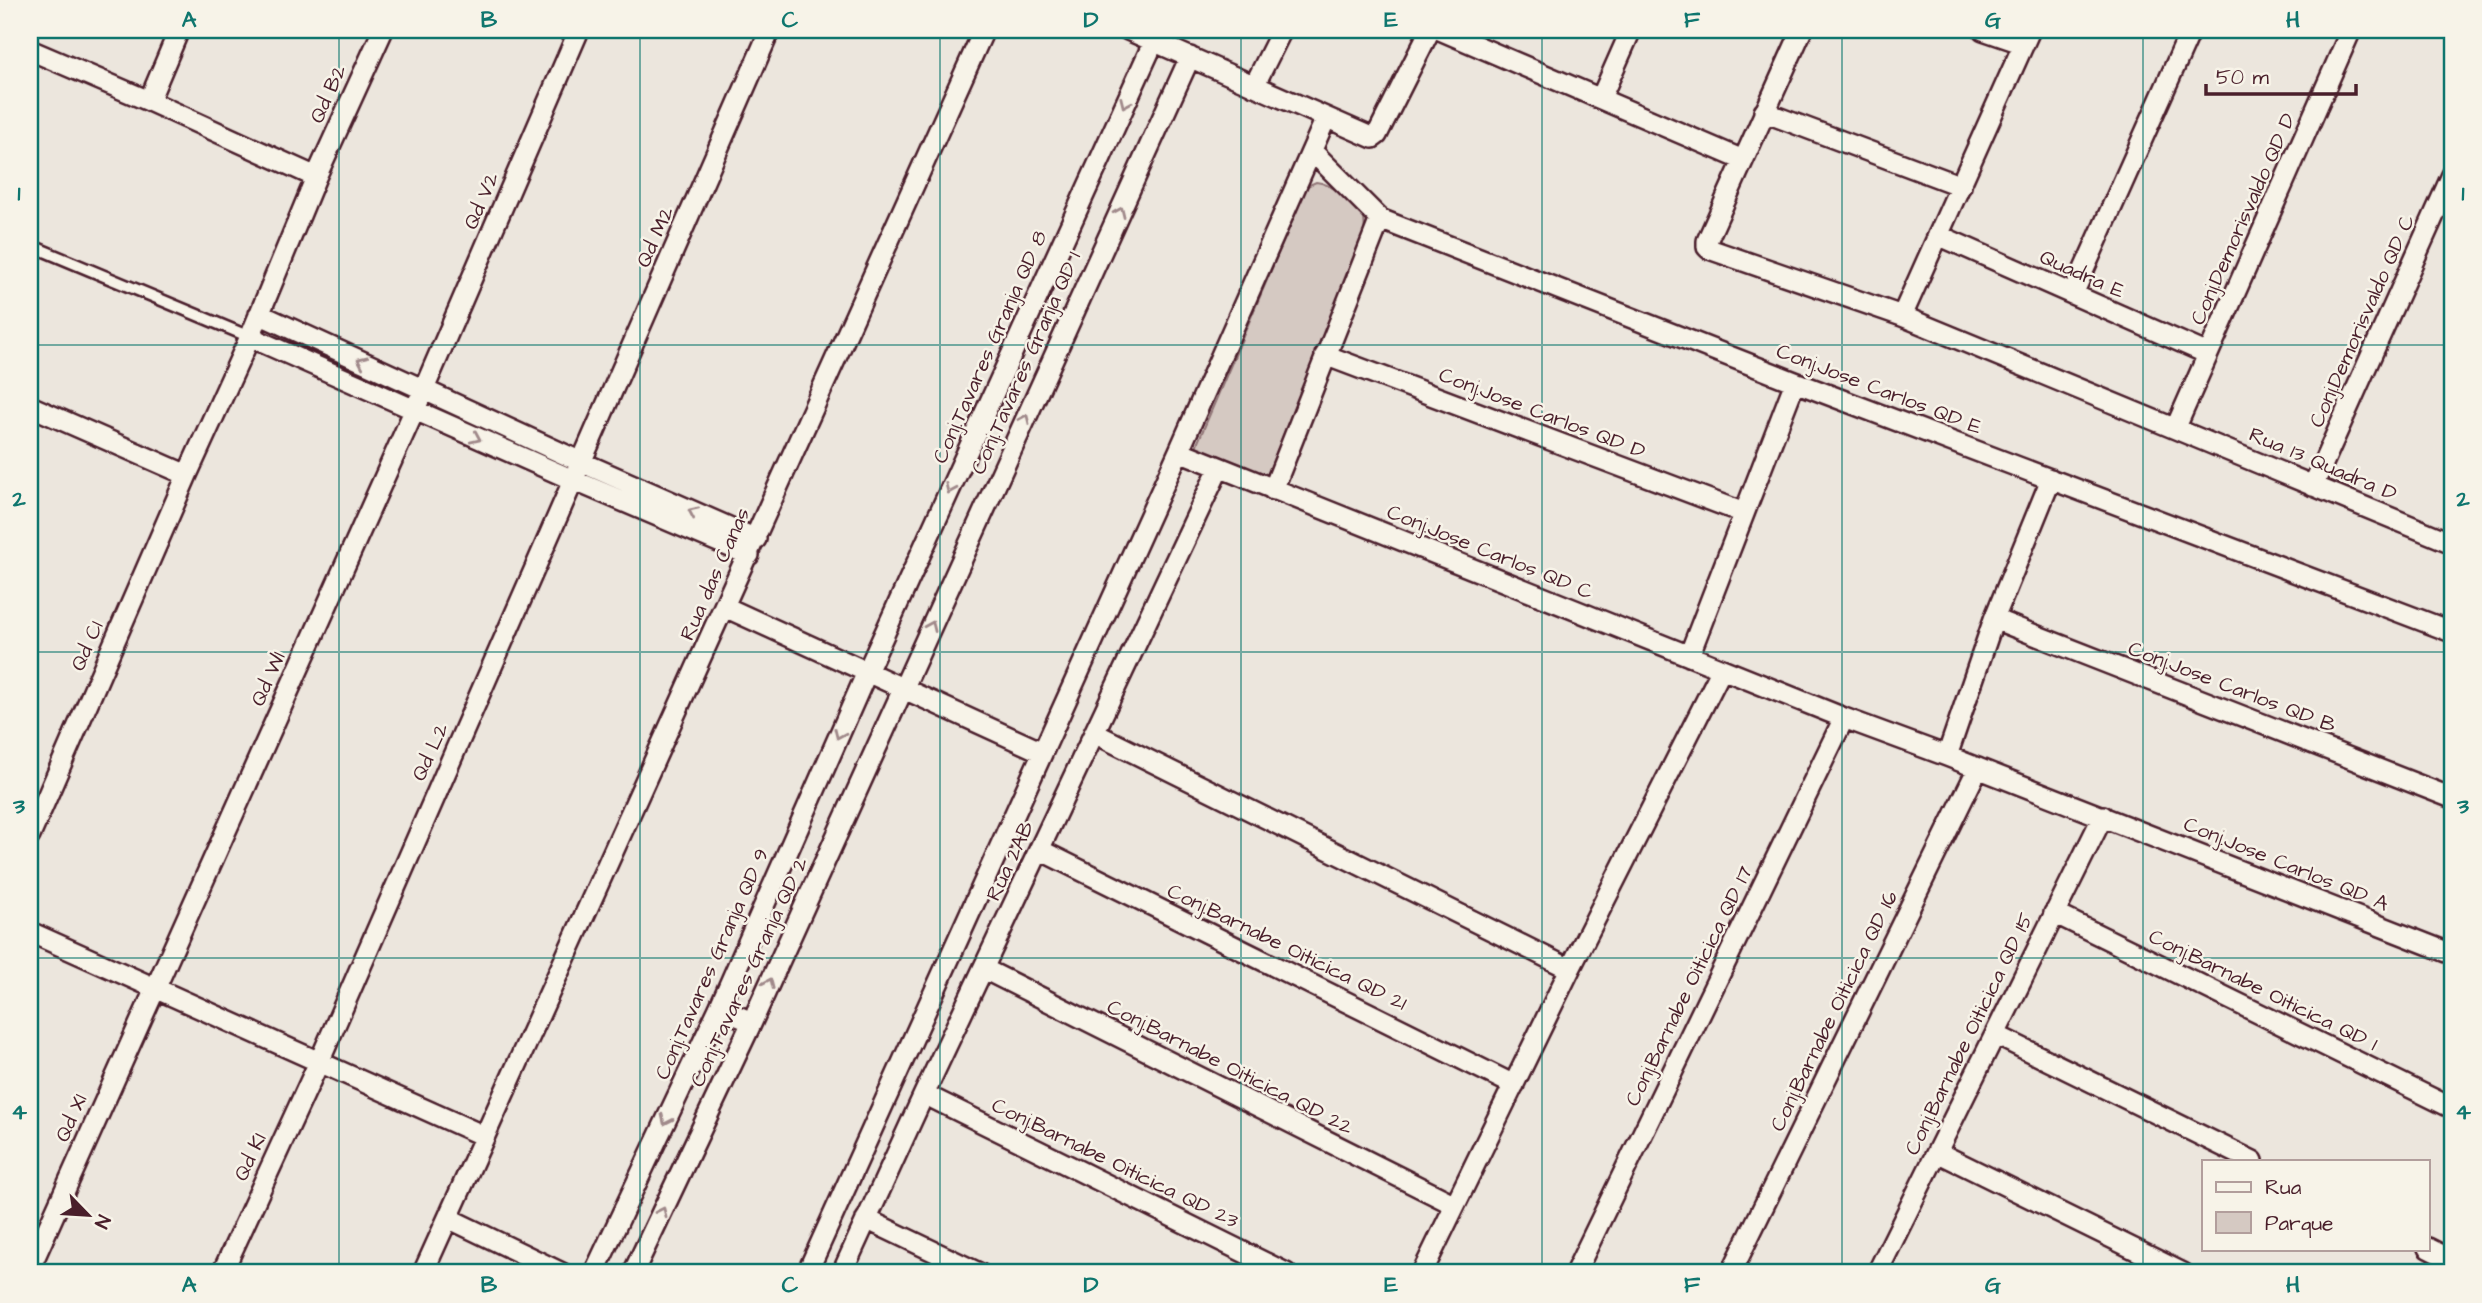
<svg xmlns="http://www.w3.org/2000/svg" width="2482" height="1303" font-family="'Architects Daughter',sans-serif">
<rect width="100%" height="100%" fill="#ece6dd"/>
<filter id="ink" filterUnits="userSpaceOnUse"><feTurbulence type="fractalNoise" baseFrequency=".0143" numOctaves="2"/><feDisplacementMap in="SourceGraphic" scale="14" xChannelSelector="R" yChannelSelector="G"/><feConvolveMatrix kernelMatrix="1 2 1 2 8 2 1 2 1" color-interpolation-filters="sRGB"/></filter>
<g filter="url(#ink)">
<path fill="#d5c9c2" stroke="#907476" stroke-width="2" d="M 1316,182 C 1330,183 1356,202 1363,215 C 1365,221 1365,226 1364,233 L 1266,478 L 1195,449 L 1307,186 Z"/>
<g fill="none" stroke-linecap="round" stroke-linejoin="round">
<g stroke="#4a1f2b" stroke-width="15">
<path id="lane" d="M 30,245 L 250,337"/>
</g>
<g stroke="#4a1f2b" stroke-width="24">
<path id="street" d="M 1128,30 L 1373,138 L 1377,135 L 1430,30
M 1440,30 L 1743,160
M 1802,30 L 1707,241 L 1707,247 L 1709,249 L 1902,316 L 2452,543
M 1983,30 L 2024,44
M 30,50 L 149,101 L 316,177
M 1254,86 L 1282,30
M 1601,98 L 1631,30
M 149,101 L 179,30
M 1764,112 L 1961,186
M 1312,151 L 1380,219 L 1795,382 L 2452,632
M 1938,235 L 2208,354
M 2073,294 L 2191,30
M 259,314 L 581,462 L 756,539
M 1902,316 L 2030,30
M 250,337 L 573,480 L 749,555
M 1325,355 L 1744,513
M 30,406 L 187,475
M 2176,427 L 2351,30
M 1179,451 L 1844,718 L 1947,756 L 2452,954
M 2313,486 L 2452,175
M 1273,490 L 1380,219
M 725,607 L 1042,752
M 1994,619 L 2452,798
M 1689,656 L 1795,382
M 1094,733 L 1570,969
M 1947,756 L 1994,619 L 2051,479
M 30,836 L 187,475 L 250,337 L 316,177 L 383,30
M 1040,850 L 1514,1085
M 2054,913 L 2452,1108
M 30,932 L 484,1136
M 984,969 L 1455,1205
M 719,1008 L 752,1022
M 1996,1035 L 2253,1161
M 924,1094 L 1286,1273
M 1937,1152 L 2183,1273
M 448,1218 L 562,1273
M 866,1219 L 979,1273
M 2428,1248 L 2452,1260
M 30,1268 L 424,389 L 579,30
M 222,1273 L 320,1060 L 770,30
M 423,1273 L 984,30
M 594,1273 L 719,1008 L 867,672 L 1154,41
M 633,1273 L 752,1022 L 1190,57
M 807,1273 L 1179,451 L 1326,118
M 842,1273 L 924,1094 L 1219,468
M 1422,1273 L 1570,969 L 1722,669
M 1575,1273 L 1844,718
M 1731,1273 L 1978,768
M 1877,1273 L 2103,816"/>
</g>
<use href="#lane" stroke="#f7f3e8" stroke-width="10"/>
<use href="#street" stroke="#f7f3e8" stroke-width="19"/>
</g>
<defs><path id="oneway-chevron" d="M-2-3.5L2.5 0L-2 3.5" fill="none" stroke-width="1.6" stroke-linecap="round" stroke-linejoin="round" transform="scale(1.75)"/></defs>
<g stroke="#a0898a">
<use href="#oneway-chevron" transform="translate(1125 103) rotate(114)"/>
<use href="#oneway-chevron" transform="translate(1120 212) rotate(-66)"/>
<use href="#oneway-chevron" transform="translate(362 361) rotate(-156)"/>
<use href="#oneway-chevron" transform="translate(1025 419) rotate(-66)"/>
<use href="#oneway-chevron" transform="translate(476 438) rotate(24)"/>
<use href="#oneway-chevron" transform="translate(950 489) rotate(114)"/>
<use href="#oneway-chevron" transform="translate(693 512) rotate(-156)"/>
<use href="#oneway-chevron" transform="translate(931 626) rotate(-66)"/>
<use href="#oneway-chevron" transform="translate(839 734) rotate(114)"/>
<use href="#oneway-chevron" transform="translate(769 983) rotate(-66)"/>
<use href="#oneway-chevron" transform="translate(666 1120) rotate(115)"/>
<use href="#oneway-chevron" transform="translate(662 1212) rotate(-65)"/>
</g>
</g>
<path fill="none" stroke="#0f766e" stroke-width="2" stroke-opacity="0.55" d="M 339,30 L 339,1273M 640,30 L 640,1273M 940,30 L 940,1273M 1241,30 L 1241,1273M 1542,30 L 1542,1273M 1842,30 L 1842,1273M 2143,30 L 2143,1273M 30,345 L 2452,345M 30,652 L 2452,652M 30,958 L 2452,958"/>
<g text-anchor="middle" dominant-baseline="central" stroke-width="5" stroke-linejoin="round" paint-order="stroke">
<g font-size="21" fill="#4a1f2b" stroke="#f7f3e8">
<text transform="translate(328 94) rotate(-66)">Qd B2</text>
<text transform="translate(481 201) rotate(-67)">Qd V2</text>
<text transform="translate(2243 219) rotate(-66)">Conj.Demorisvaldo QD D</text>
<text transform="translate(655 237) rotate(-66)">Qd M2</text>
<text transform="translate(2082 274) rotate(24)">Quadra E</text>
<text transform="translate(2362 321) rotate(-66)">Conj.Demorisvaldo QD C</text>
<text transform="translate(990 347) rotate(-66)">Conj.Tavares Granja QD 8</text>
<text transform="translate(1026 363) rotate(-66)">Conj.Tavares Granja QD 1</text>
<text transform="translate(1879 389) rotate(21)">Conj.Jose Carlos QD E</text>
<text transform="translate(1542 413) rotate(21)">Conj.Jose Carlos QD D</text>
<text transform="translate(2323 464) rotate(23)">Rua 13 Quadra D</text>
<text transform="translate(1490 552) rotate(22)">Conj.Jose Carlos QD C</text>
<text transform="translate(715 574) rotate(-66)">Rua das Canas</text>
<text transform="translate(87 646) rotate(-66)">Qd C1</text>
<text transform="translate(268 679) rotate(-66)">Qd W1</text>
<text transform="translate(2232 687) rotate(21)">Conj.Jose Carlos QD B</text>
<text transform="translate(430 752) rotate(-66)">Qd L2</text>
<text transform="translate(1010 861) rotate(-65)">Rua 2AB</text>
<text transform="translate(2286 864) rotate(22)">Conj.Jose Carlos QD A</text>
<text transform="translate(1287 947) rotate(26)">Conj.Barnabe Oiticica QD 21</text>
<text transform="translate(712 964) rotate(-66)">Conj.Tavares Granja QD 9</text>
<text transform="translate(749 972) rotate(-65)">Conj.Tavares Granja QD 2</text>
<text transform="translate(1689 986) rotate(-64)">Conj.Barnabe Oiticica QD 17</text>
<text transform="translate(2263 990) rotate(26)">Conj.Barnabe Oiticica QD 1</text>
<text transform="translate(1834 1011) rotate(-64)">Conj.Barnabe Oiticica QD 16</text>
<text transform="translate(1969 1034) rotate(-64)">Conj.Barnabe Oiticica QD 15</text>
<text transform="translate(1230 1067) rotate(27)">Conj.Barnabe Oiticica QD 22</text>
<text transform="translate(71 1118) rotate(-66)">Qd X1</text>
<text transform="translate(250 1157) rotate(-65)">Qd K1</text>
<text transform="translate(1115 1163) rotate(26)">Conj.Barnabe Oiticica QD 23</text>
</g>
</g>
<rect width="2482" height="1303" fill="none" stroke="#f7f3e8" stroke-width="77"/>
<rect x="2202" y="1160" width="228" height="91" fill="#f7f3e8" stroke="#b29e9c" stroke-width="2"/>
<rect x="2216" y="1182" width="35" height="10" fill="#f7f3e8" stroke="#b29e9c" stroke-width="2"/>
<text x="2265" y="1194" font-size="21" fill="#4a1f2b">Rua</text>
<rect x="2216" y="1212" width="35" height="21" fill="#d5c9c2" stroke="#b29e9c" stroke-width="2"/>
<text x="2265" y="1230" font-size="21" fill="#4a1f2b">Parque</text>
<g transform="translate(88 1215) rotate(115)" stroke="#f7f3e8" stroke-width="5" paint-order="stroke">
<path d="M0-5L12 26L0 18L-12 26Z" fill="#4a1f2b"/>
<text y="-10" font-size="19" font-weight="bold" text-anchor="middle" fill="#4a1f2b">N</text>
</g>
<path d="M2206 84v10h150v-10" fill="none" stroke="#4a1f2b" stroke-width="3.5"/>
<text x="2216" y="84" font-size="21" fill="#4a1f2b" stroke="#f7f3e8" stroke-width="5" paint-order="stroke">50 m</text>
<rect x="38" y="38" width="2406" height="1226" fill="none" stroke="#0f766e" stroke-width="2.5"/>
<g font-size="23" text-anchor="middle" font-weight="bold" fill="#0f766e">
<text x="189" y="27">A</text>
<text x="489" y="27">B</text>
<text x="790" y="27">C</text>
<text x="1091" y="27">D</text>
<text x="1391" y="27">E</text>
<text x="1692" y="27">F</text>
<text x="1993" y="27">G</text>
<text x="2293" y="27">H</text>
<text x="19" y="200">1</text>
<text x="2463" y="200">1</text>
<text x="19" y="506">2</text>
<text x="2463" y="506">2</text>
<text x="19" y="813">3</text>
<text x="2463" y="813">3</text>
<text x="19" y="1119">4</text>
<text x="2463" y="1119">4</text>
<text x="189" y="1292">A</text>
<text x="489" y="1292">B</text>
<text x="790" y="1292">C</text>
<text x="1091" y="1292">D</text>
<text x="1391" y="1292">E</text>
<text x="1692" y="1292">F</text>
<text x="1993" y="1292">G</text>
<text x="2293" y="1292">H</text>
</g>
</svg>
